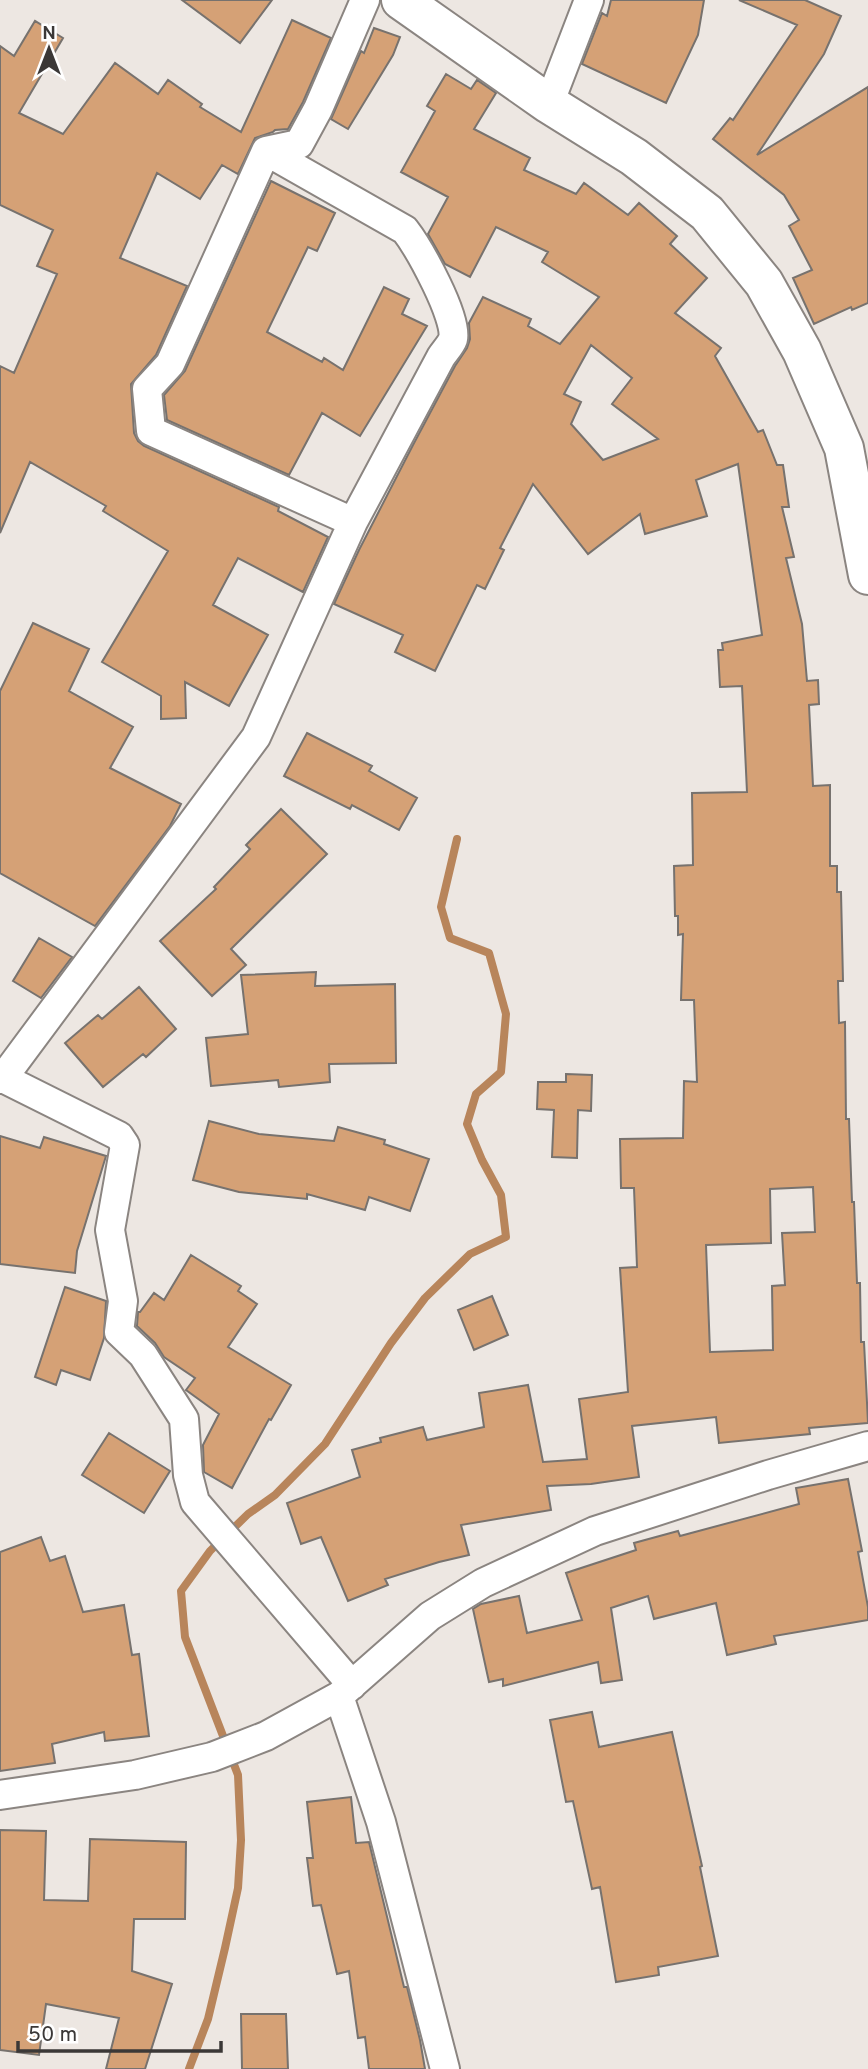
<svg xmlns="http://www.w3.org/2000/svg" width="868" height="2069" font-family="Overpass,sans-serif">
<rect width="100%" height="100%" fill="#ede7e2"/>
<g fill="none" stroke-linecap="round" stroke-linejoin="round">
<path stroke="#b8855b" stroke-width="8" d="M 189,2069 L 208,2019 L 225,1948 L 238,1888 L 241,1840 L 238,1775 L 185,1637 L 181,1591 L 210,1551 L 248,1514 L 275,1495 L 325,1444 L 391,1343 L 425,1298 L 470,1254 L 506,1237 L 501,1195 L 482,1160 L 467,1124 L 476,1094 L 501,1072 L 506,1014 L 489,953 L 450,938 L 441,907 L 457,839"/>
</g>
<path fill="#d5a176" stroke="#77726e" stroke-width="2" fill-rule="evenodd" d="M 182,0 L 272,0 L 240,43 Z
M 611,0 L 704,0 L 698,35 L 666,103 L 582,64 L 602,13 L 607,16 Z
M 739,0 L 805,0 L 841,16 L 824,54 L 757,155 L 868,87 L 868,303 L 852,310 L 851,307 L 814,324 L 793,278 L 812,270 L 789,226 L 799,220 L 784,195 L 713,139 L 730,118 L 733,120 L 797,25 Z
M 292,20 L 331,38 L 303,102 L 288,129 L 275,130 L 273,132 L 255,138 L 238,174 L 222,165 L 200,199 L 157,173 L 120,258 L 187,286 L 156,355 L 131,384 L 134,433 L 138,441 L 144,446 L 279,507 L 278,511 L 328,537 L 303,592 L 238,558 L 213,605 L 268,635 L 229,706 L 185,682 L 186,718 L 161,719 L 161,696 L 102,662 L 168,551 L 103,511 L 106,506 L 30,462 L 0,533 L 0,366 L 14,373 L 57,274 L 37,266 L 53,230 L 0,205 L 0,46 L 14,56 L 35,21 L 63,38 L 19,113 L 63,134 L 115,63 L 158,94 L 168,80 L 202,104 L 200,107 L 241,132 Z
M 374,28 L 400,37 L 393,55 L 348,129 L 331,119 L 361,51 L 364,53 Z
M 446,74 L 471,89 L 477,80 L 496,93 L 474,129 L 530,158 L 524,170 L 576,194 L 584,183 L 628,215 L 639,203 L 677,236 L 670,244 L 707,278 L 675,313 L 721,348 L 715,356 L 758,432 L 763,430 L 777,465 L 783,465 L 789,507 L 782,507 L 794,557 L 786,558 L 802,624 L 807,681 L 818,680 L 819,704 L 809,705 L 813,786 L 830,785 L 830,866 L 837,866 L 837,892 L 841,892 L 843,981 L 838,981 L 839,1023 L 845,1022 L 846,1119 L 849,1119 L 852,1202 L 854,1202 L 857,1283 L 860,1283 L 861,1342 L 864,1342 L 868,1423 L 809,1428 L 810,1434 L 719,1443 L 716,1417 L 632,1426 L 639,1477 L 591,1484 L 547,1486 L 551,1510 L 461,1525 L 469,1555 L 439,1562 L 385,1579 L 388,1585 L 348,1601 L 321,1537 L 301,1544 L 287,1503 L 360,1477 L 352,1450 L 381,1442 L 380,1438 L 423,1427 L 427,1440 L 484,1427 L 479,1393 L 528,1385 L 543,1462 L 587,1459 L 579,1399 L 628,1392 L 620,1268 L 637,1267 L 634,1188 L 621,1188 L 620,1139 L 683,1138 L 684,1081 L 697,1082 L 694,1000 L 681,1000 L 683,934 L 678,935 L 678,916 L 675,916 L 674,866 L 693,865 L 692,793 L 747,792 L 742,686 L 720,687 L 718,650 L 723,650 L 722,643 L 762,635 L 738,464 L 696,480 L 707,516 L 645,534 L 640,514 L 588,554 L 533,484 L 500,548 L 504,550 L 485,589 L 477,585 L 435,671 L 395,652 L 403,635 L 334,604 L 359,550 L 413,445 L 455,366 L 467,348 L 470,339 L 469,323 L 483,297 L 531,319 L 528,326 L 560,344 L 599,297 L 542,262 L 548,252 L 496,227 L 470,277 L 445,264 L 428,234 L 448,197 L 401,172 L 435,111 L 427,106 ZM 591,345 L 632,378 L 612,404 L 658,439 L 603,460 L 571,424 L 581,402 L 564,394 ZM 813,1187 L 815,1232 L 782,1233 L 785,1285 L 772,1286 L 773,1350 L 710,1352 L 706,1245 L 771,1243 L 770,1189 Z
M 271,181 L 335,213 L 317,251 L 308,247 L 267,332 L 322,362 L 324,358 L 343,370 L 384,287 L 409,299 L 402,314 L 427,326 L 360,436 L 322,413 L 289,475 L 167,420 L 164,395 L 185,371 Z
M 33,623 L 89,649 L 69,691 L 133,727 L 110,768 L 181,804 L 170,826 L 95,926 L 0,873 L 0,691 Z
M 307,733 L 372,766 L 369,771 L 417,798 L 399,830 L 352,805 L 350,809 L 284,776 Z
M 281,809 L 327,854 L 231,949 L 246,965 L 212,996 L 160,941 L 216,889 L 214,887 L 250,849 L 246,845 Z
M 39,938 L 72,957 L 41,998 L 13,981 Z
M 316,972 L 315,986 L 395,984 L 396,1063 L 329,1064 L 330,1082 L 279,1087 L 278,1080 L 211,1086 L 206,1038 L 248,1034 L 241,975 Z
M 139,987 L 176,1029 L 146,1057 L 143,1054 L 103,1087 L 65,1043 L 98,1015 L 102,1019 Z
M 566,1074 L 592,1075 L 591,1111 L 578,1110 L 577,1158 L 552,1157 L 554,1110 L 537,1109 L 538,1082 L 566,1082 Z
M 209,1121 L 259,1134 L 334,1141 L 338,1127 L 385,1140 L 384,1144 L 429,1159 L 410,1211 L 369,1197 L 365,1210 L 307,1194 L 307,1199 L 239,1192 L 193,1180 Z
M 0,1136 L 40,1148 L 44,1137 L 106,1156 L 77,1251 L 75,1273 L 0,1264 Z
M 191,1255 L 241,1286 L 238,1291 L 257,1304 L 228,1347 L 291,1385 L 271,1420 L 269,1419 L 232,1488 L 204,1472 L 203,1445 L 219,1414 L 186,1390 L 195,1378 L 164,1357 L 155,1343 L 137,1326 L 138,1312 L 140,1312 L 154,1293 L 164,1300 Z
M 65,1287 L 106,1301 L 104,1338 L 90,1380 L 61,1370 L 56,1385 L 35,1377 Z
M 492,1296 L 508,1335 L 474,1350 L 458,1310 Z
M 109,1433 L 170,1471 L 144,1513 L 82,1475 Z
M 848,1479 L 862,1551 L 858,1552 L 868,1607 L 868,1620 L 774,1636 L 776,1644 L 727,1655 L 716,1603 L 654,1619 L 648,1596 L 611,1608 L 622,1680 L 601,1683 L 598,1662 L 503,1686 L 503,1679 L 489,1682 L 473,1609 L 481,1604 L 519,1596 L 527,1633 L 582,1620 L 566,1573 L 636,1550 L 634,1543 L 678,1531 L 680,1536 L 799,1504 L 796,1488 Z
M 41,1537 L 50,1561 L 65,1556 L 83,1612 L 124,1605 L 132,1655 L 139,1654 L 149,1736 L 105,1741 L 104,1732 L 52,1744 L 55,1763 L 0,1771 L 0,1552 Z
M 592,1712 L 599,1747 L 672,1732 L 702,1866 L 700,1867 L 718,1956 L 658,1967 L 659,1975 L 616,1982 L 600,1887 L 592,1889 L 573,1801 L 566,1802 L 550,1720 Z
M 351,1797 L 356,1843 L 369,1842 L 404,1987 L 407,1987 L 420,2040 L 425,2069 L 369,2069 L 365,2037 L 358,2038 L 349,1971 L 337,1974 L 321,1905 L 313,1906 L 307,1858 L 313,1858 L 307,1802 Z
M 0,1830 L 46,1831 L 44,1900 L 88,1901 L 90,1839 L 186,1842 L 185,1919 L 134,1919 L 132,1971 L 172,1984 L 145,2069 L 106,2069 L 119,2018 L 46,2004 L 39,2055 L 0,2050 Z
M 241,2014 L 286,2014 L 288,2069 L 242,2069 Z"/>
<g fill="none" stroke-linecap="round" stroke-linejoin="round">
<g stroke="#8b8581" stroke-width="32">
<path id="minor" d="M 549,104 L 589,0
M 266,151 L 405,230 C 419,248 458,318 453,339 C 451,345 444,352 441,357 L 353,522
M 3,1078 L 119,1136 L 125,1145 L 110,1230 L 123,1301 L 119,1332 L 143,1355 L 184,1419 L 188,1475 L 195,1502 L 352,1685
M 0,1079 L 3,1078 L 256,737 L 353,522 L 151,431 L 147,389 L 170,364 L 266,151 L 299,144 L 318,109 L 365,0
M 339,1696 L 381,1822 L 445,2069
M 0,1795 L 135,1775 L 212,1757 L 266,1736 L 339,1696 L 430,1616 L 483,1583 L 595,1531 L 768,1475 L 868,1446"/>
</g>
<g stroke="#8b8581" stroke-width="42">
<path id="primary" d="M 401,0 L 549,104 L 634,157 L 707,213 L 764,283 L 802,351 L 844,448 L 868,575"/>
</g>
<use href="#minor" stroke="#fff" stroke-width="28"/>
<use href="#primary" stroke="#fff" stroke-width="38"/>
</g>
<g transform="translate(49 49)" stroke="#ffffff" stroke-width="5" paint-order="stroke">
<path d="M0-5L12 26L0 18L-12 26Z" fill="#3b3837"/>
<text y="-10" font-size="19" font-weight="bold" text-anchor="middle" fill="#3b3837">N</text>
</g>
<path d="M18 2041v10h203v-10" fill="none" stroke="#3b3837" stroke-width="3.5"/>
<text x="28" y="2041" font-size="21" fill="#3b3837" stroke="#ffffff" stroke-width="5" paint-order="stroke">50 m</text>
</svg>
